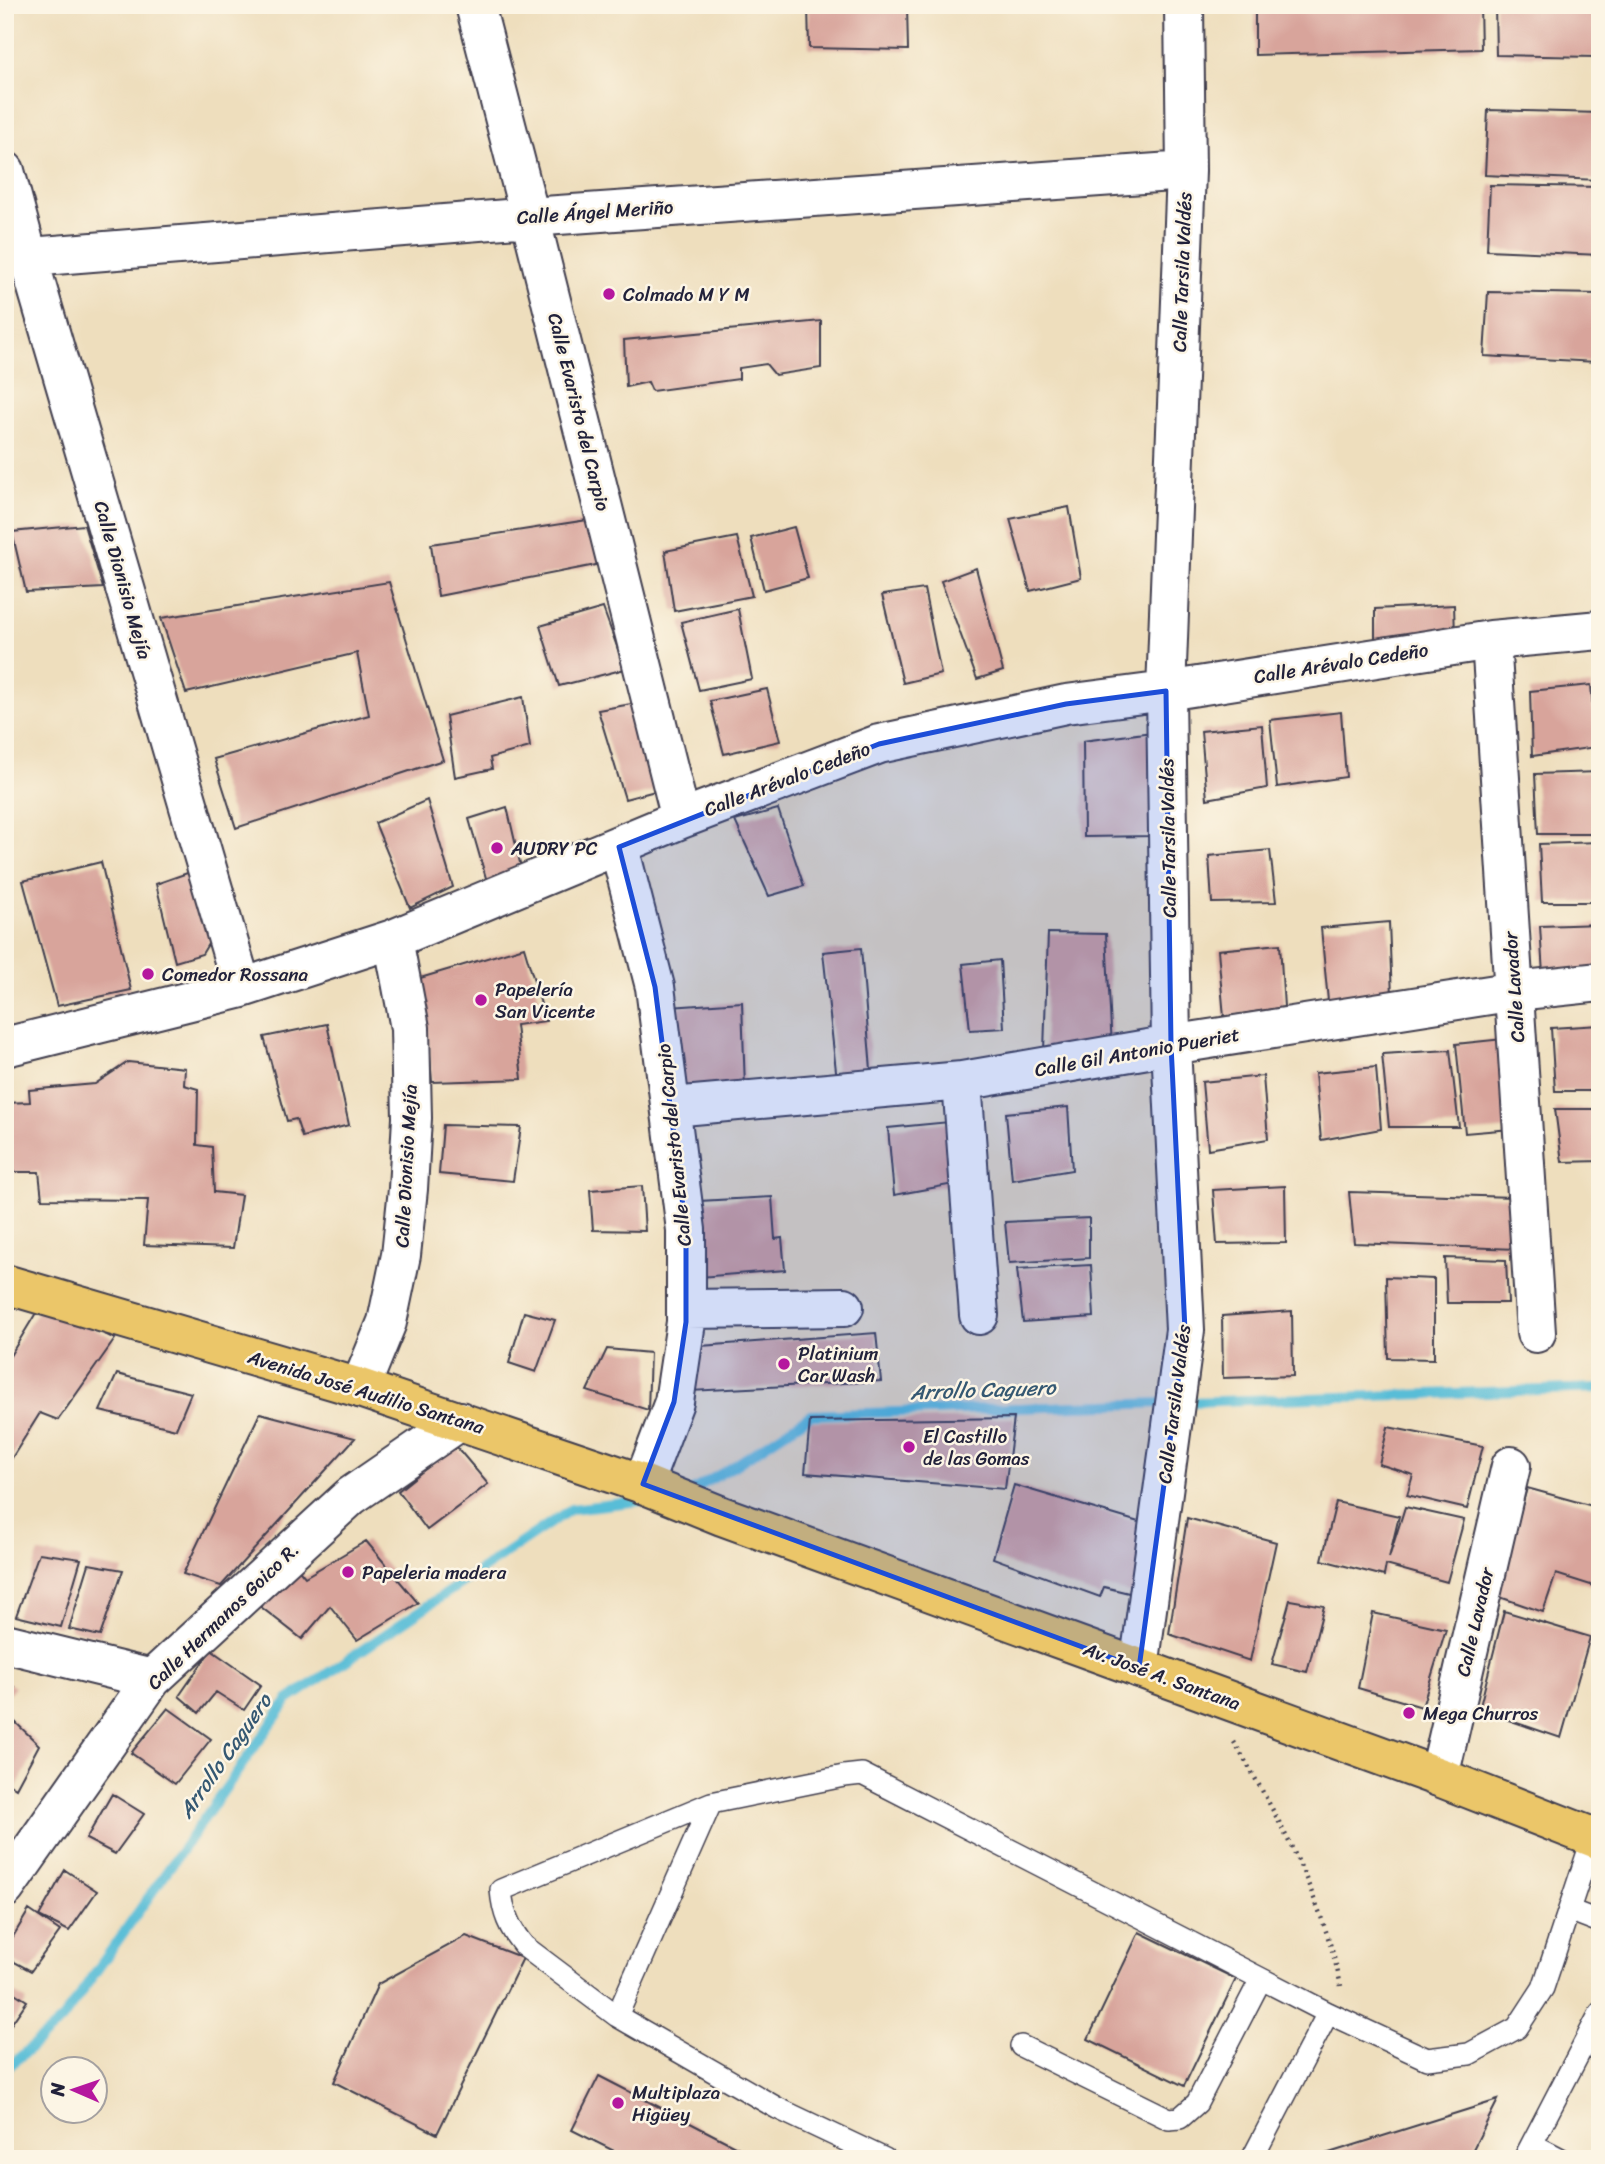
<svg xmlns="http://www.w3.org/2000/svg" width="1605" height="2164" font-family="Sriracha,sans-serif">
<rect width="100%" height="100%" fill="#fcf5e5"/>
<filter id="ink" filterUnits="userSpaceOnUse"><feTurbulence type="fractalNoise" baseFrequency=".0143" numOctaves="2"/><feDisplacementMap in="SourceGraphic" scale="14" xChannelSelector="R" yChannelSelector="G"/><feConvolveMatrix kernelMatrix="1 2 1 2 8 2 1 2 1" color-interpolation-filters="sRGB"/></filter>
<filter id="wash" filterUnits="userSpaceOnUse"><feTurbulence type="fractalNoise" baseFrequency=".00686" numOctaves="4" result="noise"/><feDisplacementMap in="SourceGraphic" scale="28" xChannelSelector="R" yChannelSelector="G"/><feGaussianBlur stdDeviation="1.57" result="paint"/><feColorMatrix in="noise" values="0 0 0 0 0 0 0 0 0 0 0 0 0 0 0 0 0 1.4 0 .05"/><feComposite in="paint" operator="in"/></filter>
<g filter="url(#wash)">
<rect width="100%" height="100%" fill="#eedebd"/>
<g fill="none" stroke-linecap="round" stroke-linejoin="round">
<path stroke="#59bdd7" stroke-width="10" d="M 688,1493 L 734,1466 L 811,1415 L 1600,1388
M 5,2070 L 61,2021 L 288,1700 L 571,1509 L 648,1500"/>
</g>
<g id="blocks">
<path fill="#d8a49b" d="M 808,5 L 907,5 L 908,50 L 809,48 Z
M 1275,5 L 1480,5 L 1481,49 L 1255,55 L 1255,6 Z
M 1495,5 L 1596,5 L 1596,57 L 1496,55 Z
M 1488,110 L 1600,113 L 1598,180 L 1485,175 Z
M 1490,185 L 1600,187 L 1600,255 L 1487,250 Z
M 1488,292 L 1600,294 L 1597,362 L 1484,356 Z
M 821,321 L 821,368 L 775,375 L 766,364 L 739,368 L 739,379 L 652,391 L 648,382 L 626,387 L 624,340 Z
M 1069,507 L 1081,578 L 1030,591 L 1010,519 Z
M 594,519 L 601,564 L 438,596 L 431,544 Z
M 84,525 L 103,588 L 26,592 L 12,532 Z
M 794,527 L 808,578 L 764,590 L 751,538 Z
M 737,537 L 752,596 L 674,611 L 665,551 Z
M 976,568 L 1003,671 L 977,679 L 941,581 Z
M 389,582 L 443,760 L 236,828 L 214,759 L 369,715 L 357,653 L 186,693 L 161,618 Z
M 924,589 L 941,674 L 903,683 L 882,595 Z
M 1454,605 L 1455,636 L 1375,644 L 1375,609 Z
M 603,608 L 625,669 L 559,686 L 540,626 Z
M 738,609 L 752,679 L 699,690 L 681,622 Z
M 1591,685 L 1596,747 L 1532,756 L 1530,691 Z
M 767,689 L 780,741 L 724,754 L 710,701 Z
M 523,697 L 530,747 L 490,758 L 492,769 L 455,777 L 446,716 Z
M 637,703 L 659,790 L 625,799 L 598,710 Z
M 1341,712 L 1346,777 L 1277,787 L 1270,720 Z
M 1262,725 L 1267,788 L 1207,799 L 1201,731 Z
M 1153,732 L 1154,836 L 1084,837 L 1083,741 Z
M 1600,772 L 1600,834 L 1538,834 L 1535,774 Z
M 427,800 L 453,887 L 410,908 L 375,823 Z
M 507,807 L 523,876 L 488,885 L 469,819 Z
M 778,809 L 804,886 L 769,896 L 735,821 Z
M 1600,842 L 1600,902 L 1542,902 L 1539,844 Z
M 1270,850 L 1276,902 L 1212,903 L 1209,856 Z
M 101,862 L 131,990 L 57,1006 L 23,881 Z
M 193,871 L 211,939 L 202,954 L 175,962 L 156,884 Z
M 1389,922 L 1392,997 L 1328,1001 L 1321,928 Z
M 1600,924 L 1600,972 L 1543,975 L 1540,926 Z
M 1048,933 L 1106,934 L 1112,1048 L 1044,1051 Z
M 1280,944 L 1284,1007 L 1224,1017 L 1218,950 Z
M 524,947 L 546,1021 L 516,1025 L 522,1079 L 432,1082 L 428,1031 L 417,979 Z
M 861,948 L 872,1082 L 837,1080 L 823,952 Z
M 1000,960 L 1004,1028 L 970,1030 L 963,964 Z
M 742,1002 L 745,1088 L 679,1093 L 670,1007 Z
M 327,1024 L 349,1125 L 302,1137 L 296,1119 L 287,1121 L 264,1037 Z
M 1600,1025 L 1600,1091 L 1555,1091 L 1551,1028 Z
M 1503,1039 L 1511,1129 L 1465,1133 L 1456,1044 Z
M 1450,1050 L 1459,1127 L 1389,1127 L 1382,1054 Z
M 128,1062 L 185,1068 L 184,1085 L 198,1089 L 197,1145 L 212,1147 L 214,1192 L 241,1195 L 233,1248 L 144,1245 L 148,1200 L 42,1199 L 39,1172 L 5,1172 L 5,1103 L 30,1102 L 29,1090 L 95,1084 Z
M 1376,1067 L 1381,1129 L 1321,1140 L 1315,1073 Z
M 1263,1076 L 1268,1139 L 1208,1149 L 1202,1082 Z
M 1068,1107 L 1072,1170 L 1012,1180 L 1006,1113 Z
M 1555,1109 L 1600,1109 L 1600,1161 L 1562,1162 Z
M 949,1122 L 954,1184 L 894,1195 L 888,1128 Z
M 443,1125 L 521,1127 L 513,1181 L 439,1174 Z
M 642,1186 L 645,1231 L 593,1230 L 590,1190 Z
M 1285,1186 L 1286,1243 L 1217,1244 L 1213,1190 Z
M 1349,1192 L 1513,1197 L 1517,1249 L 1354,1243 Z
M 772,1197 L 775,1239 L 782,1238 L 785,1270 L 700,1277 L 696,1245 L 706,1244 L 699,1201 Z
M 1089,1218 L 1089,1258 L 1009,1263 L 1005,1222 Z
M 1445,1258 L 1506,1260 L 1508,1303 L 1447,1303 Z
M 1091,1265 L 1094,1317 L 1023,1322 L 1017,1269 Z
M 1386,1277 L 1434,1279 L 1434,1359 L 1388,1358 Z
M 42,1303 L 115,1339 L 58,1420 L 40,1413 L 5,1469 L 5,1364 Z
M 1292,1311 L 1293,1376 L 1223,1378 L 1222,1316 Z
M 524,1312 L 555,1320 L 536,1372 L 509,1363 Z
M 876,1333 L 881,1381 L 690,1391 L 687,1347 Z
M 607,1349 L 650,1353 L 648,1410 L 587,1391 Z
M 117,1374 L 191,1393 L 176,1429 L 100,1411 Z
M 260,1413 L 355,1438 L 221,1586 L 183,1574 Z
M 1014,1418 L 1005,1489 L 805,1473 L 810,1421 Z
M 1388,1427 L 1483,1446 L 1467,1509 L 1407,1495 L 1413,1475 L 1379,1464 Z
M 455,1445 L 488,1484 L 427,1530 L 398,1491 Z
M 1014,1485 L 1152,1526 L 1133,1594 L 1104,1587 L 1100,1597 L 993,1558 Z
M 1527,1488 L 1600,1508 L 1600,1575 L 1597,1587 L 1556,1574 L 1543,1612 L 1497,1596 Z
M 1336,1502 L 1399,1516 L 1389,1558 L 1405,1507 L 1464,1520 L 1447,1582 L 1386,1565 L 1384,1576 L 1322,1560 Z
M 1187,1518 L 1276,1542 L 1250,1661 L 1169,1634 Z
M 366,1541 L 418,1603 L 357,1640 L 330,1606 L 302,1639 L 261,1607 L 296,1566 L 305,1577 Z
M 39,1553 L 81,1559 L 61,1627 L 16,1616 Z
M 89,1564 L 123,1570 L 100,1636 L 69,1629 Z
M 1290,1600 L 1324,1606 L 1307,1672 L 1272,1664 Z
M 1504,1611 L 1590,1637 L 1561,1738 L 1479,1710 Z
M 1373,1613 L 1446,1629 L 1422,1707 L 1358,1688 Z
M 211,1650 L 261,1685 L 244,1710 L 216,1692 L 199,1713 L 179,1696 Z
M 5,1681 L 15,1687 L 5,1700 Z
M 168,1708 L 211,1739 L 175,1784 L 131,1753 Z
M 11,1718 L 39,1745 L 16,1788 L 5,1781 L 5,1726 Z
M 112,1794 L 144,1814 L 115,1854 L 86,1839 Z
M 65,1870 L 97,1891 L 69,1931 L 39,1916 Z
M 29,1910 L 60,1931 L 31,1971 L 5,1957 L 5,1950 Z
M 1139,1932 L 1236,1979 L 1184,2086 L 1088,2039 Z
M 466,1936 L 523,1958 L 437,2134 L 334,2082 L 378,1984 Z
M 5,1987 L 27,2001 L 5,2033 Z
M 599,2076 L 760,2159 L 630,2159 L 572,2130 Z
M 1498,2100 L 1468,2159 L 1314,2159 L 1313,2158 Z"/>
</g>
</g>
<g filter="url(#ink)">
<use href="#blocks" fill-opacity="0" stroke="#413e4e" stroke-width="2"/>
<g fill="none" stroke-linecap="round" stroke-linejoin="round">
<g stroke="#413e4e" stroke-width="24">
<path id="service" d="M 711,1803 L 501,1890 C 503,1913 509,1928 524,1946 L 617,2016 L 777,2108 L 885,2159
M 1569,1910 L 1600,1922
M 617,2016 L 711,1803 L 844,1776 L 862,1774 L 1328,2013 L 1427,2059 L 1469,2054 L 1517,2028 L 1543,1988 L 1593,1837
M 1021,2046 L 1169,2119 L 1180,2118 L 1197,2103 L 1261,1979
M 1532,2144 L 1561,2159
M 1252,2159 L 1328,2013
M 1524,2159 L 1600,2013"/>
</g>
<g stroke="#413e4e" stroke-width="42">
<path id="minor" d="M 475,5 L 530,217 L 681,819
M 5,171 L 28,257 L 242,988
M 5,259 L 530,217 L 1186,171
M 1491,640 L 1536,1333
M 619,847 L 655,987 L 686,1230 L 686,1322 L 674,1402 L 643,1484
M 5,1047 L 242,988 L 393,939 L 681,819 L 879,744 L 1066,704 L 1166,691 L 1491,640 L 1600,630
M 962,1081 L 979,1315
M 672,1107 L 962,1081 L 1171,1045 L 1515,991 L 1600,982
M 686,1309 L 844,1307
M 360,1388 L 387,1322 L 401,1255 L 408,1189 L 412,1118 L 410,1028 L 393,939
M 5,1643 L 152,1679
M 1139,1668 L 1185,1330 L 1171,1045 L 1166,691 L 1186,171 L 1184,5
M 1439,1777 L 1511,1466
M 5,1888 L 152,1679 L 351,1496 L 460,1421"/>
</g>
<g stroke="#413e4e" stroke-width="42">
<path id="primary" d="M 5,1284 L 360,1388 L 643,1484 L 722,1516 L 1439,1777 L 1600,1840"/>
</g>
<path stroke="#413e4e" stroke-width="4.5" stroke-dasharray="2 5" stroke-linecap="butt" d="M 1234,1742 C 1280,1819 1322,1898 1341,1986"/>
<use href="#service" stroke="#fff" stroke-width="21"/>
<use href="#minor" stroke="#fff" stroke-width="38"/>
<use href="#primary" stroke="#ebc669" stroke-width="38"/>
</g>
</g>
<path fill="#1d4ed8" fill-opacity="0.2" stroke="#1d4ed8" stroke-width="5" stroke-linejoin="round" d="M 1166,691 L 1171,1045 L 1185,1330 L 1139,1668 L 643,1484 L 674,1402 L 686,1322 L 686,1230 L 655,987 L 619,847 L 879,744 L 1066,704 Z"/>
<g fill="#b5179e" stroke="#fcf5e5" stroke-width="2.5">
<circle cx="609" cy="294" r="7"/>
<circle cx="497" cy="848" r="7"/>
<circle cx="148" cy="974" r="7"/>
<circle cx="481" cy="1000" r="7"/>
<circle cx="784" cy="1364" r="7"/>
<circle cx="909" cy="1447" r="7"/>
<circle cx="348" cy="1572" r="7"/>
<circle cx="1409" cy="1713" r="7"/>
<circle cx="618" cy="2103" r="7"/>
</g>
<g text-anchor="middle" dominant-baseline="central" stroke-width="5" stroke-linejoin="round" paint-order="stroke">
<g font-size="19" fill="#22223b" stroke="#fcf5e5">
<text transform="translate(595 212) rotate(-4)">Calle Ángel Meriño</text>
<text transform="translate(1182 272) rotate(-88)">Calle Tarsila Valdés</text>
<text transform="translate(579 412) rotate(76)">Calle Evaristo del Carpio</text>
<text transform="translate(123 580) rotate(74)">Calle Dionisio Mejía</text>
<text transform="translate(1341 663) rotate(-9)">Calle Arévalo Cedeño</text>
<text transform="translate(787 779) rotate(-21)">Calle Arévalo Cedeño</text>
<text transform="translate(1168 838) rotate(-91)">Calle Tarsila Valdés</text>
<text transform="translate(1514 987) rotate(-94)">Calle Lavador</text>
<text transform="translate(1137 1052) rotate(-10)">Calle Gil Antonio Pueriet</text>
<text transform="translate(674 1145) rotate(-96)">Calle Evaristo del Carpio</text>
<text transform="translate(406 1166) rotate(-87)">Calle Dionisio Mejía</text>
<text transform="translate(366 1392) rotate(17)">Avenida José Audilio Santana</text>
<text transform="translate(1174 1404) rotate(-83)">Calle Tarsila Valdés</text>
<text transform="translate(223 1616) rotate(-44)">Calle Hermanos Goico R.</text>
<text transform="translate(1475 1622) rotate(-77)">Calle Lavador</text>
<text transform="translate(1162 1676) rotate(20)">Av. José A. Santana</text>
</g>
<g font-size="19" fill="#22223b" stroke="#fcf5e5" text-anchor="start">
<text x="623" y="294">Colmado M Y M</text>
<text x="511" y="848">AUDRY PC</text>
<text x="162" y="974">Comedor Rossana</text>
<text x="495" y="989">Papelería<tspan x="495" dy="22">San Vicente</tspan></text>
<text x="798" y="1353">Platinium<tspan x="798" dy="22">Car Wash</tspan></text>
<text x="923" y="1436">El Castillo<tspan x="923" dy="22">de las Gomas</tspan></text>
<text x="362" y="1572">Papeleria madera</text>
<text x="1423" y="1713">Mega Churros</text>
<text x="632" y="2092">Multiplaza<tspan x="632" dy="22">Higüey</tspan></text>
</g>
<g font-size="21" font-style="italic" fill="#355872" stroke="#fcf5e5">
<text transform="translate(983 1390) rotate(-2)">Arrollo Caguero</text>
<text transform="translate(225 1756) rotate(-55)">Arrollo Caguero</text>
</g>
</g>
<rect width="1605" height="2164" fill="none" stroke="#fcf5e5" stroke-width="28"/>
<g transform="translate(74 2090) rotate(272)"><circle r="33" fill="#fcf5e5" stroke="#a5a1a1" stroke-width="2"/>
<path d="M0-5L12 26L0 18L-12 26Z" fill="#b5179e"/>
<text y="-10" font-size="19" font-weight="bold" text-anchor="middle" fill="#22223b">N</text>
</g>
</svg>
